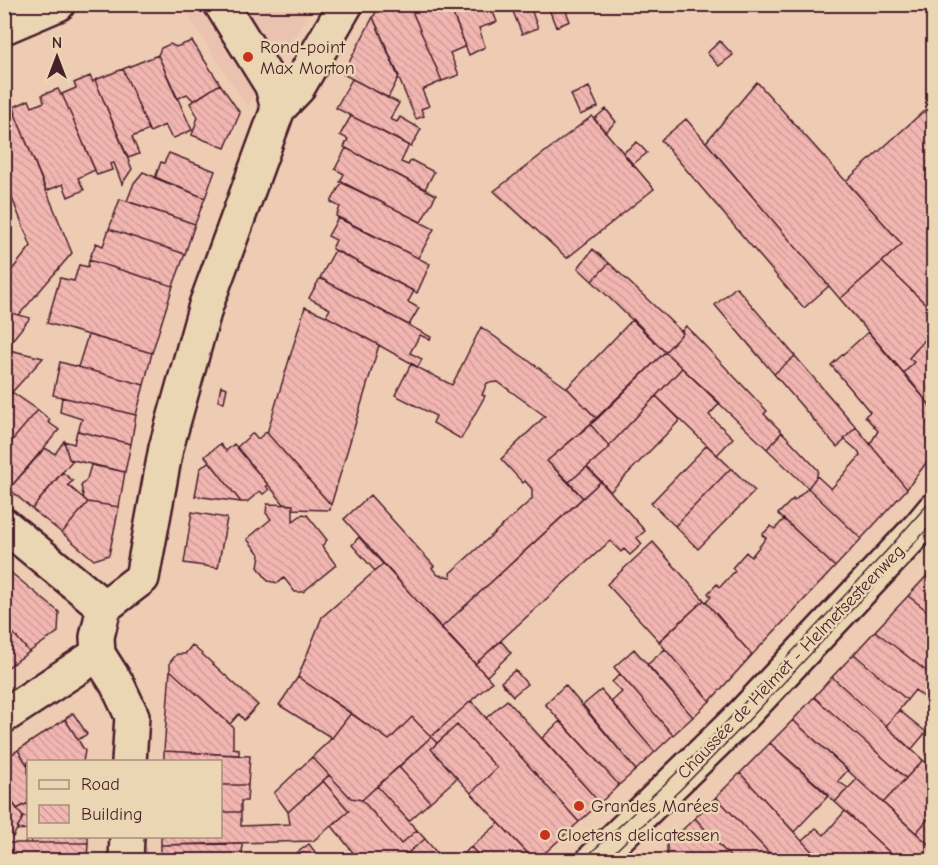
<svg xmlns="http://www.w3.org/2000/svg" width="938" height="865" font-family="'Comic Neue',sans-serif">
<defs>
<pattern id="building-back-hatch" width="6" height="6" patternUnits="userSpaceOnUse" patternTransform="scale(1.5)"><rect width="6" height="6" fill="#f2b6b1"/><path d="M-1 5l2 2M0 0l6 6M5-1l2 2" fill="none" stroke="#d19c98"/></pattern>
</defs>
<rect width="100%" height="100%" fill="#edccb3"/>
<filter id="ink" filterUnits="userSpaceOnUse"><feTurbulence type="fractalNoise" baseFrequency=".0167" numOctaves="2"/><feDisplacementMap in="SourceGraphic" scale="12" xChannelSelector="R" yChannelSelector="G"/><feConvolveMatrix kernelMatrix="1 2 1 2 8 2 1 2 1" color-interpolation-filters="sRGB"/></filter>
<g filter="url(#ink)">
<path fill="#ebc2af" d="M 180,5 L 315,5 L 247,107 L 183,7 Z"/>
<path fill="url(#building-back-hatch)" stroke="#4a1f2b" stroke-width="1.5" d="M 381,4 L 409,4 L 442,81 L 422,90 L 429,106 L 421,109 L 424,116 L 416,119 L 373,17 Z
M 409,4 L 449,4 L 466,46 L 450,53 L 459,75 L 442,81 Z
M 449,4 L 490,4 L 497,22 L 479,28 L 485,47 L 469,55 Z
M 509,4 L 529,4 L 538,28 L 522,34 L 512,9 Z
M 547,4 L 563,4 L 570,21 L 556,27 Z
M 373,17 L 399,76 L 388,98 L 343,74 Z
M 192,41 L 220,84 L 194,101 L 187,94 L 177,99 L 158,55 L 161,48 L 170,44 L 176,47 Z
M 720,41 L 733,55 L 719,66 L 707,53 Z
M 158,55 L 192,130 L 174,138 L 171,137 L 165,125 L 150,132 L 149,130 L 123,69 Z
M 123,69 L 149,130 L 132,137 L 139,154 L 128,158 L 95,80 Z
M 90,76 L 93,82 L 95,80 L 132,169 L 122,184 L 114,163 L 110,164 L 112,170 L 97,175 L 62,94 L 76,88 L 74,83 Z
M 352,79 L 399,103 L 390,119 L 397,122 L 400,117 L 421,129 L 411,147 L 336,108 Z
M 757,82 L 902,244 L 840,299 L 706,142 Z
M 220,84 L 240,113 L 225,148 L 192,135 L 198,117 L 190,103 Z
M 589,87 L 598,107 L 580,115 L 571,95 Z
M 58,89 L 61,95 L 62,94 L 95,170 L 78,178 L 84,190 L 68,197 L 63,184 L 46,191 L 15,114 L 16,113 L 14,107 L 29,100 L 32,107 L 44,102 L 42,95 Z
M 934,102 L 934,312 L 882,262 L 902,244 L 846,181 Z
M 606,109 L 616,122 L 605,132 L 594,119 Z
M 15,114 L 72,253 L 19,315 L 7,312 L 4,304 L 4,273 L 11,271 L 31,246 L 10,193 L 4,196 L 4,118 Z
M 351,116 L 409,145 L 401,162 L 408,165 L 411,160 L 434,172 L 425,189 L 344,147 L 348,139 L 340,135 Z
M 592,116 L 654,189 L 567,258 L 494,191 Z
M 686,119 L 829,286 L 804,308 L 661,140 Z
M 637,142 L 647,153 L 632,165 L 623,153 Z
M 346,148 L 436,195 L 421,222 L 340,182 L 344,174 L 335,169 Z
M 169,153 L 215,171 L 205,198 L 155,178 L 161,162 L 164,163 Z
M 143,172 L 205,198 L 195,224 L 127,201 L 134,183 Z
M 342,182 L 434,229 L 418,258 L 336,216 L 340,207 L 331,202 Z
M 120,199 L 195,224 L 185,254 L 109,229 Z
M 338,218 L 430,264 L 417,293 L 332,249 L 336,240 L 328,236 Z
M 109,229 L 185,254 L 173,286 L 89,260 L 96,243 L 103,246 Z
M 593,249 L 609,263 L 592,281 L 578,268 Z
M 335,250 L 414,291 L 408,302 L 419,308 L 409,325 L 320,278 Z
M 89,260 L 173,286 L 152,353 L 47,323 L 60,278 L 74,281 L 79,265 L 88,267 Z
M 882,262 L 934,312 L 934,339 L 929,335 L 909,358 L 914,362 L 904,373 L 840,299 Z
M 609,263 L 683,333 L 665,352 L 592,281 Z
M 320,278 L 431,337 L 430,340 L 420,335 L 410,353 L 422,359 L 418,367 L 326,316 L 330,309 L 309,298 Z
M 736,287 L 795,356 L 774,374 L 715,305 Z
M 305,307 L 326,316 L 379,345 L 331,505 L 267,433 Z
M 7,312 L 30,318 L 5,349 L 43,358 L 4,401 L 4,314 Z
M 633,319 L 665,352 L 597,419 L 567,388 Z
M 686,326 L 767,411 L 764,414 L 782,432 L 767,449 L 665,352 L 683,333 L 681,332 Z
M 481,327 L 567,388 L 597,419 L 547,461 L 583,498 L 441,628 L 344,519 L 370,495 L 434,566 L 432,568 L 438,575 L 451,577 L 450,573 L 532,499 L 532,489 L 525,481 L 523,483 L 501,459 L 545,416 L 498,382 L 487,383 L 482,395 L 485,396 L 461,439 L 433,423 L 436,416 L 395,395 L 411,364 L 452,385 Z
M 868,332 L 934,410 L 934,452 L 907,489 L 870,444 L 878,431 L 865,416 L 870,412 L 831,365 Z
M 88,335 L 152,353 L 144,385 L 78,367 Z
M 929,335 L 934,339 L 934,410 L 904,373 L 914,362 L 909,358 Z
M 665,352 L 682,368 L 609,446 L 590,424 Z
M 795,356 L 856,427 L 844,439 L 845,440 L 837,447 L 774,374 Z
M 60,362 L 144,385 L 136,415 L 53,395 Z
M 682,368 L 720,403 L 709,415 L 733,438 L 717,455 L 656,396 Z
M 221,386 L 227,388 L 224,402 L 218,401 Z
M 12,392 L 38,410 L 4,450 L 4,401 Z
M 656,396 L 680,420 L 610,492 L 587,467 L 610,447 L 609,446 Z
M 62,397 L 136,415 L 131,444 L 78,431 L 82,419 L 60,412 Z
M 38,410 L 50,420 L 48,422 L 59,430 L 9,489 L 4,486 L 4,450 Z
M 590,424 L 610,447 L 569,482 L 547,461 Z
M 856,427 L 907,489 L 861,539 L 808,488 L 817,476 L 831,489 L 860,456 L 859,452 L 844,439 Z
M 77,431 L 131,444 L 125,472 L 69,459 L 64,441 L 74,444 Z
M 266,432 L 331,505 L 330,510 L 293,509 L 293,505 L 284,504 L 237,447 L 253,433 L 258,439 Z
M 782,432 L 818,470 L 817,476 L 808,488 L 767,449 Z
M 64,441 L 69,459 L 72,461 L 32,509 L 9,489 L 45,448 L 55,454 Z
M 220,444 L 226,451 L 234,444 L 268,485 L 266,486 L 269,490 L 263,494 L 260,491 L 247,502 L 241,502 L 205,456 Z
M 707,445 L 731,468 L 675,526 L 651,503 Z
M 209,461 L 241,502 L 195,496 L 200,469 Z
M 91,465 L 125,472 L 119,507 L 88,502 L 84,499 L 81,486 L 87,479 Z
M 587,467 L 601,481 L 583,498 L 569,482 Z
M 731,468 L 755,491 L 698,549 L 675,526 Z
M 62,472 L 73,481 L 68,485 L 88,502 L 62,533 L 32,509 Z
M 601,481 L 645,531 L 637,538 L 642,544 L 630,555 L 624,549 L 621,552 L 610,541 L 475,664 L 441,628 Z
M 808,488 L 861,539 L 835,567 L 778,514 L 793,499 L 794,501 Z
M 88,502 L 119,507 L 109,555 L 94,560 L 62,533 Z
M 267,504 L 293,505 L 293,521 L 303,514 L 307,515 L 327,540 L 322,546 L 336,565 L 303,592 L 295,592 L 284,578 L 278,583 L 268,581 L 258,567 L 260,555 L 247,539 L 271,519 L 266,513 Z
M 192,512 L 227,518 L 218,568 L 184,563 Z
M 784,519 L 835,567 L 752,655 L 706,602 L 711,597 L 708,593 L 717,584 L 720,587 L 735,571 L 732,568 L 746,552 L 751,557 L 766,538 L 762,535 L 771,526 L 775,529 Z
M 359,537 L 383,564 L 375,571 L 352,545 Z
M 653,542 L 704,600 L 659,641 L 607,584 Z
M 383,564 L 492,682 L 431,737 L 412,717 L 389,740 L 298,677 L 322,617 Z
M 4,567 L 59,612 L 58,632 L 29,652 L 4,622 Z
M 934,568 L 934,616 L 908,596 Z
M 908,596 L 934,616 L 934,677 L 875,631 Z
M 704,600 L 752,655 L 710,701 L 659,642 Z
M 4,622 L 29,652 L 4,670 Z
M 875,631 L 934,677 L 934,705 L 915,690 L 907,700 L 854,654 Z
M 501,641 L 511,653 L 487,676 L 475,664 Z
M 192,645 L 258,705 L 244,720 L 239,714 L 230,724 L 170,670 L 170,662 L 177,654 L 185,654 Z
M 634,649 L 693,717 L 673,735 L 614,667 Z
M 665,649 L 710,701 L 693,717 L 647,665 Z
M 854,654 L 907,700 L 886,726 L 832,677 Z
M 170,670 L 233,727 L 233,748 L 239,749 L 239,755 L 164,751 Z
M 515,670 L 527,684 L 513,696 L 501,682 Z
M 620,674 L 673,735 L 655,752 L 611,702 L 622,692 L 612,682 Z
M 298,677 L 351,713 L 332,738 L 279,705 Z
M 832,677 L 923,760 L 906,778 L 814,697 Z
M 565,685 L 636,770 L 619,785 L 545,704 Z
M 601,690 L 655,752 L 636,770 L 583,705 Z
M 814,697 L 906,778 L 883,803 L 793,720 Z
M 507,700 L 600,803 L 579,822 L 486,718 Z
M 471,701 L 579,822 L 537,860 L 534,860 L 471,793 L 497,768 L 457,725 L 437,743 L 431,737 Z
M 899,710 L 926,732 L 911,750 L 886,726 Z
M 73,713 L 87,734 L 78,740 L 65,719 Z
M 351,713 L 389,740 L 412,717 L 431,737 L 362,800 L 351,798 L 312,757 L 332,738 Z
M 65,719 L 85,751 L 83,762 L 28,762 L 28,766 L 18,750 Z
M 793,720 L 848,770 L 838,781 L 848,788 L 835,802 L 770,743 Z
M 560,721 L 619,785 L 600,803 L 542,738 Z
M 457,725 L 497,768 L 471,793 L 431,749 Z
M 431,737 L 437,743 L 431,749 L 457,778 L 430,802 L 399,767 Z
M 770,743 L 829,795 L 794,832 L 740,773 Z
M 18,750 L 28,766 L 28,803 L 17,809 L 4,790 L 4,759 Z
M 164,751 L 250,756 L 248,785 L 220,785 L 220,762 L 164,762 Z
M 312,757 L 329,775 L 288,812 L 274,793 Z
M 923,760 L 934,769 L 934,812 L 916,833 L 883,803 Z
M 399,767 L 430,802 L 409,821 L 377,786 Z
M 740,773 L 802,841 L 820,860 L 777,860 L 774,857 L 773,857 L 716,797 Z
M 329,775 L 351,798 L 362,800 L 401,844 L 417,830 L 425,839 L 399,860 L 359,860 L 332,826 L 349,811 L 323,781 Z
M 857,779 L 934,849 L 934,860 L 898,860 L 835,802 Z
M 323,781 L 349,811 L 313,841 L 161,845 L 161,836 L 220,836 L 220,812 L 241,812 L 241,826 L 290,824 L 288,812 Z
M 220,785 L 248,785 L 247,801 L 241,801 L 241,812 L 220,812 Z
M 377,786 L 417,830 L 401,844 L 362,800 Z
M 4,790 L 23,817 L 13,837 L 4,826 Z
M 716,797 L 773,857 L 774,857 L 777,860 L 733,860 L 695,818 Z
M 28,803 L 28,817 L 23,817 L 17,809 Z
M 845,811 L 898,860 L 820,860 L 802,841 L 816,828 L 824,835 Z
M 934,812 L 934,849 L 916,833 Z
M 23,817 L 28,817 L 28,829 L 17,830 Z
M 695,818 L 733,860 L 671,860 L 667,857 L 667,844 Z
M 499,823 L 534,860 L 483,860 L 471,847 Z
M 32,836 L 88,836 L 88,843 L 31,843 Z
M 425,839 L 443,860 L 399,860 Z
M 9,843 L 88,843 L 87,860 L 4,860 L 4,854 Z
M 242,844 L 243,860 L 161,860 L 161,845 Z
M 309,844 L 321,860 L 287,860 Z
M 471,847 L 483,860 L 456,860 Z"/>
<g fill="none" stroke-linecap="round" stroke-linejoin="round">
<g stroke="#4a1f2b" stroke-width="38">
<path id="minor" d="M 221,4 L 272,86 L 278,109
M 4,27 L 58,4
M 4,525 L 104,607
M 4,716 L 98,654
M 129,762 L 132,716 L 117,684 L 98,654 L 97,637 L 104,607 L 142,578 L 166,448 L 206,305 L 278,109 L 297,89 L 346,4
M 126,860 L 127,836"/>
</g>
<g stroke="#4a1f2b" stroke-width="38">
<path id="tertiary" d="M 594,860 L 743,715 L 920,527 L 934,510"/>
</g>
<use href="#minor" stroke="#ebd6b4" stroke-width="33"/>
<use href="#tertiary" stroke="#ebd6b4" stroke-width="33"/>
<path stroke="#4a1f2b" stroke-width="1.5" d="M 583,860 L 668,781 L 701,749 L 889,548 L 934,497
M 606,860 L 680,790 L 744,725 L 934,522"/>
</g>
</g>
<g fill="#c8321e" stroke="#ebd6b4" stroke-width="2">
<circle cx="248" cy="57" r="6"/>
<circle cx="579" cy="806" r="6"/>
<circle cx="545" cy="835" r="6"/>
</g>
<g text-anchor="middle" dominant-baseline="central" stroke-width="5" stroke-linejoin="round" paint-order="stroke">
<g font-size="18" fill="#4a1f2b" stroke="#ebd6b4" text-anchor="start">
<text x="260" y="47">Rond-point<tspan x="260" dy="21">Max Morton</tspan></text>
<text x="591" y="806">Grandes Marées</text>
<text x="557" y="835">Cloetens delicatessen</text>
</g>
<g font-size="18" fill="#4a1f2b" stroke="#ebd6b4">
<text transform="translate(791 662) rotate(-46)">Chaussée de Helmet - Helmetsesteenweg</text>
</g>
</g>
<rect width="938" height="865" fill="none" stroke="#ebd6b4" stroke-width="24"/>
<rect x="12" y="12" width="914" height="841" fill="none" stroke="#4a1f2b" stroke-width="2" filter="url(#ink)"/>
<rect x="27" y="760" width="195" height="78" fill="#ebd6b4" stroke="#ab8d7d" stroke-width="1.5"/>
<rect x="39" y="780" width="30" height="9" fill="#ebd6b4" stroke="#ab8d7d" stroke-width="1.5"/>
<text x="81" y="790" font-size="18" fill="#4a1f2b">Road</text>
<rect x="39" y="805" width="30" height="18" fill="url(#building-back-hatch)" stroke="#ab8d7d" stroke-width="1.5"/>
<text x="81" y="820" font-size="18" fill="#4a1f2b">Building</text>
<g transform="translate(57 57)" stroke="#ebd6b4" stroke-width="4.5" paint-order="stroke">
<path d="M0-4.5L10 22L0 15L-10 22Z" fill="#4a1f2b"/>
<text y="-9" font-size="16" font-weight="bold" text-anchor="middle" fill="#4a1f2b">N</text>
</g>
</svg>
